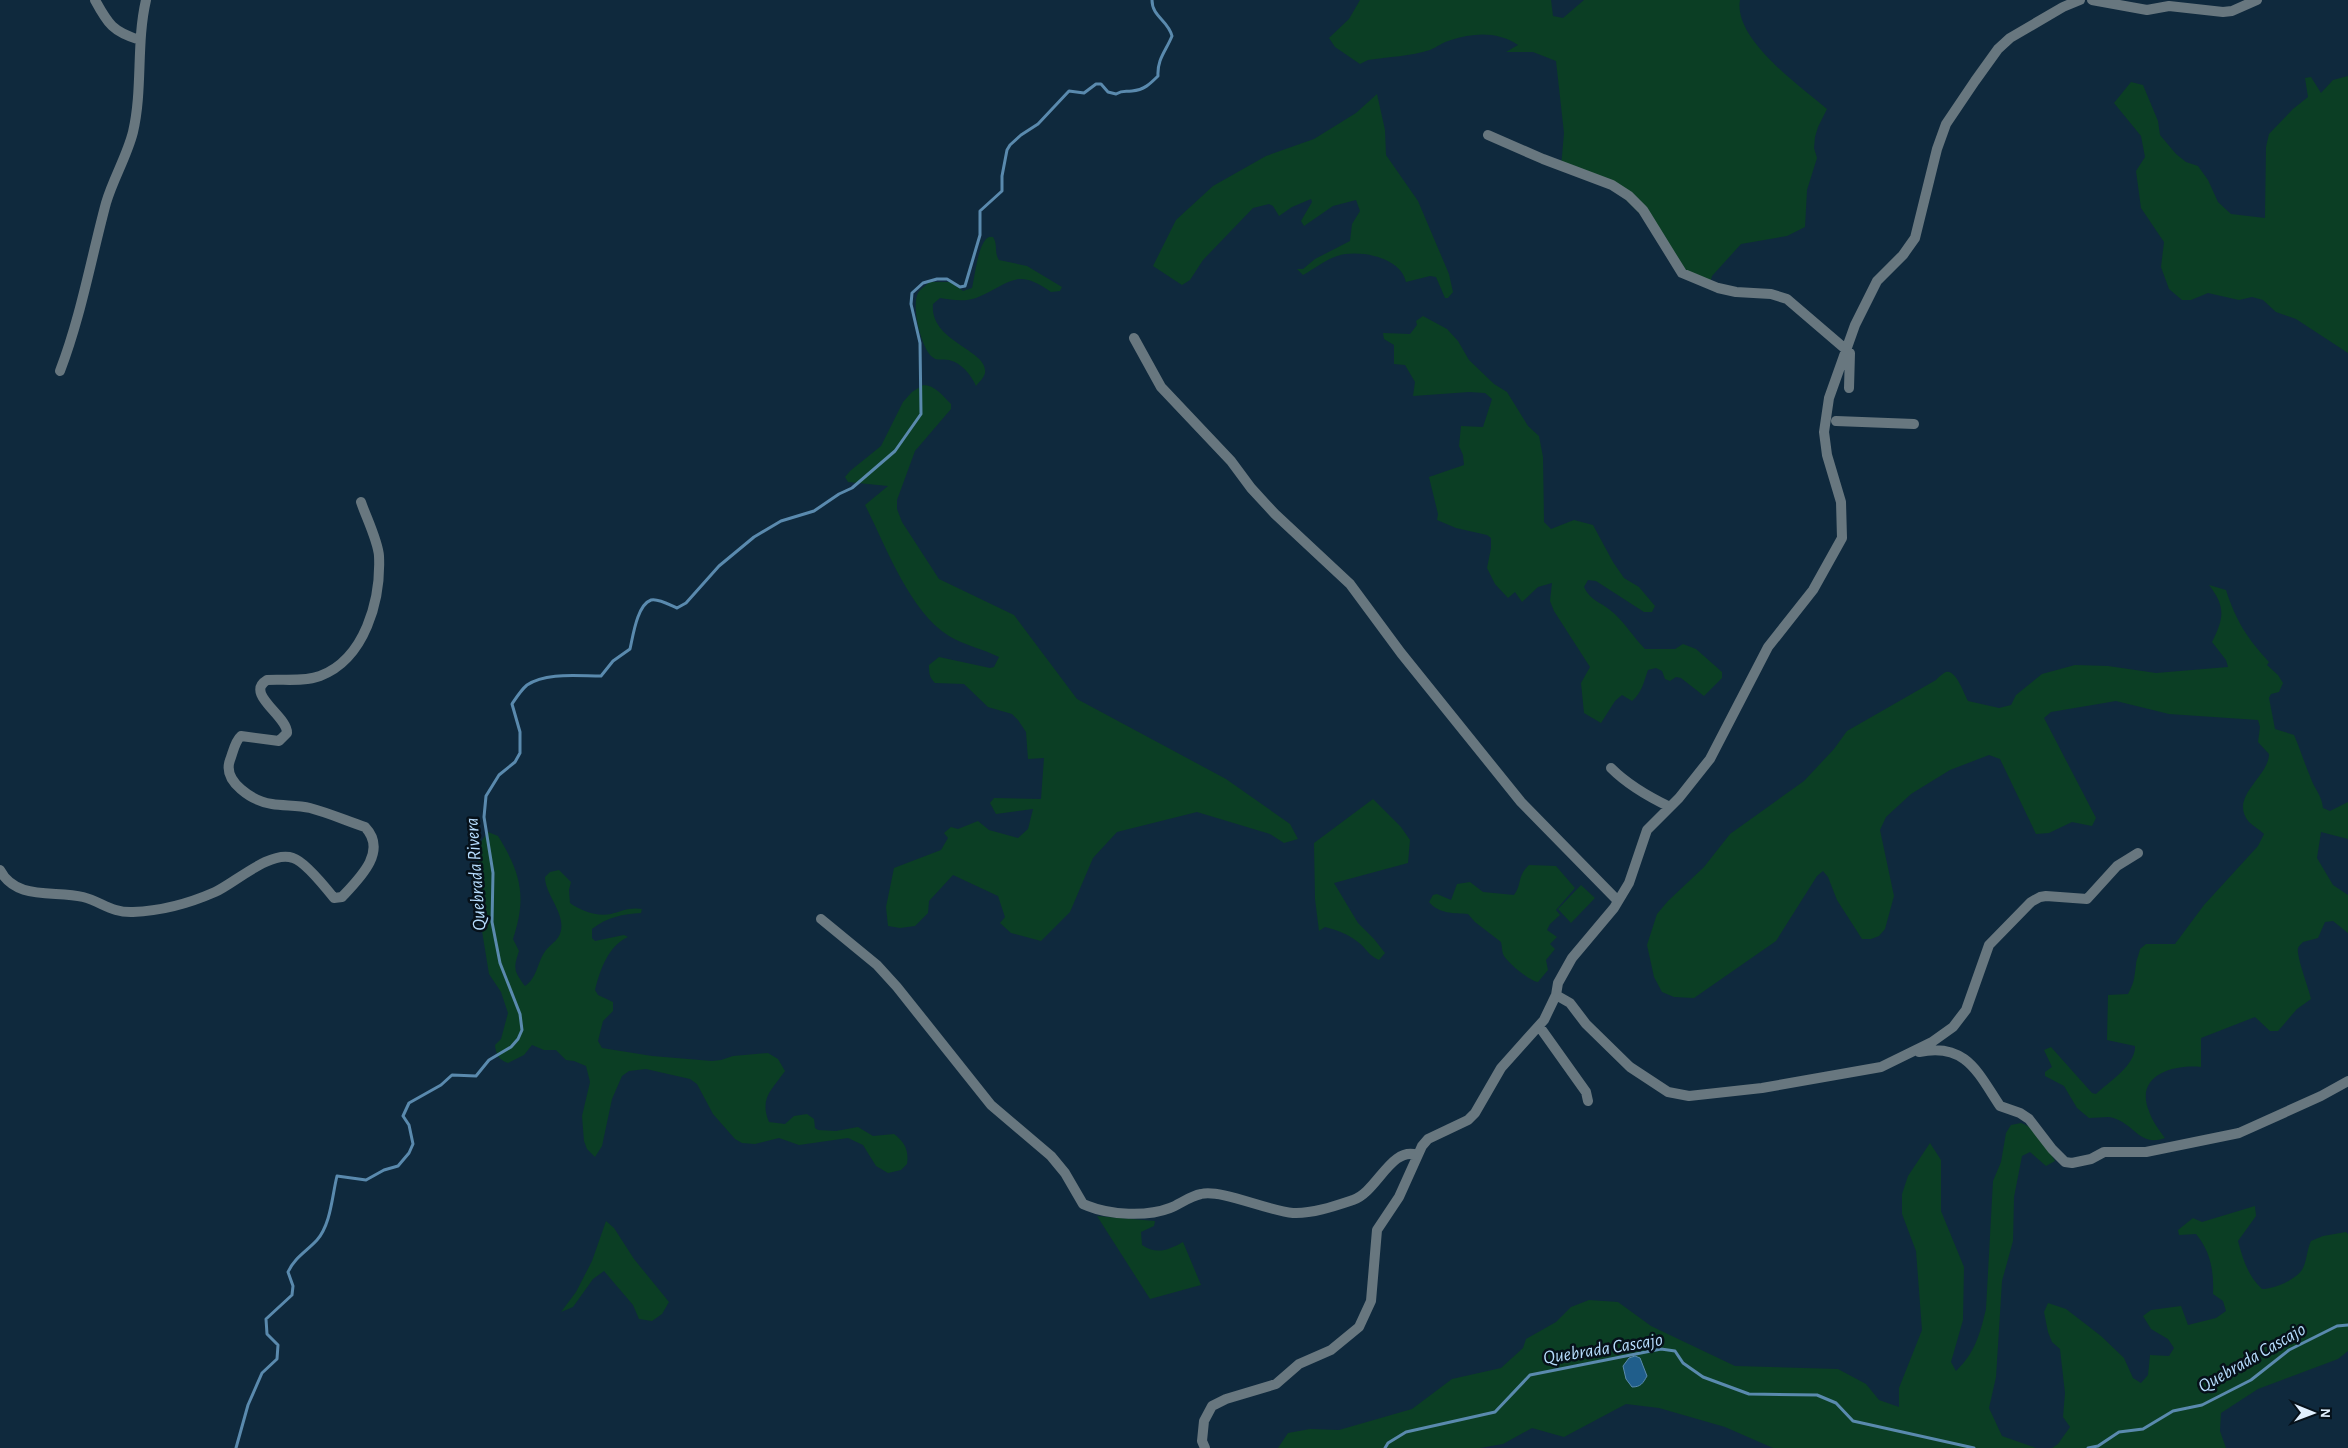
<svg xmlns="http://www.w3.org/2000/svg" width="2348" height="1448" font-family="'Alegreya Sans',sans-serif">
<rect width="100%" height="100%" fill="#0f293d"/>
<path fill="#0b3e24" d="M 1360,0 L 1551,0 L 1553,16 L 1563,18 L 1584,0 L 1740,0 C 1733,39 1800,86 1827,109 L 1818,127 L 1815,137 L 1814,148 L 1817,158 L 1807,190 L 1805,227 L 1787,236 L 1741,244 L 1712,276 L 1709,287 L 1679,275 L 1649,223 L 1612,186 L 1561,167 L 1564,133 L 1556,61 L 1533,52 L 1506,52 L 1518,45 C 1497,31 1473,33 1451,40 C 1443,42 1437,47 1430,50 C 1411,56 1388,57 1368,60 L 1360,64 L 1335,47 L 1329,38 L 1349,19 Z
M 2348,76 L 2348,353 L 2296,319 L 2276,312 L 2263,300 L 2252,297 L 2239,300 L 2208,293 L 2191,300 L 2182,300 L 2169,289 L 2161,267 L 2164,242 L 2141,208 L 2136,171 L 2145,157 L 2141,136 L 2114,103 L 2131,82 L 2143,85 L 2158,121 L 2160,135 L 2176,154 L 2186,162 L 2198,166 L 2208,180 L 2218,202 L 2231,214 L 2265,218 L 2266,147 L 2269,134 L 2293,109 L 2308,97 L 2305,78 L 2311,77 L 2321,93 L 2333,80 Z
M 1377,94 L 1385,130 L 1386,155 L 1418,201 L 1449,274 L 1453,292 L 1448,298 L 1445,298 L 1436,277 L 1430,276 L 1406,282 C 1401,257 1359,249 1337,256 C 1325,260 1314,269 1303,275 L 1297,269 L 1303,269 L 1315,259 L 1350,241 L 1352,224 L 1360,211 L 1356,200 L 1333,206 L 1304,226 L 1301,221 L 1312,202 L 1311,199 L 1292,207 L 1279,216 L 1273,206 L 1269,204 L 1253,208 L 1203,260 L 1190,280 L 1182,285 L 1153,266 L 1176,220 L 1213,186 L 1266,156 L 1314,139 L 1356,113 Z
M 989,237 L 993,237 C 998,244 994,253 999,260 L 1027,266 L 1062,287 L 1060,291 L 1051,292 C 1015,266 1009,285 976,298 C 965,302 951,300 940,298 L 933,304 C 929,342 989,350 985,373 C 984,378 979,382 976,386 C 971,375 962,363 949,360 C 942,358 937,362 931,356 C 921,346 911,306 918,293 C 920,289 926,286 929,282 L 950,282 L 963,291 L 972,288 C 975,276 978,242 989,237 Z
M 1423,316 L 1447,329 L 1458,341 L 1469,360 L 1494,384 L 1507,392 L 1528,426 L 1539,436 L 1543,457 L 1544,522 L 1551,529 L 1574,520 L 1593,525 L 1613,562 L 1624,578 L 1639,587 L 1655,606 L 1652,612 L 1644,612 L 1596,581 L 1588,580 L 1584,587 C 1590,600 1600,602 1610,610 C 1624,621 1633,637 1645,649 L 1675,649 L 1683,644 L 1696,649 L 1722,672 L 1722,678 L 1704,696 L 1681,678 L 1676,677 L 1670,681 L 1665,679 L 1662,671 L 1656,668 L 1648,670 C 1644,681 1642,693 1632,701 L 1622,695 L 1615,701 L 1601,723 L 1584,713 L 1581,683 L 1590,667 L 1554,611 L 1550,601 L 1552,583 L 1538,587 L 1522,602 L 1515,592 L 1508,598 L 1495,584 L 1487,568 L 1491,548 L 1491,538 L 1487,535 L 1456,528 L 1437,520 L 1438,514 L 1429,477 L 1464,465 L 1463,455 L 1459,446 L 1461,426 L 1483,427 L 1492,399 L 1485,393 L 1469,392 L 1413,396 L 1415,382 L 1405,365 L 1394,364 L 1394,345 L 1384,339 L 1383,333 L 1410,334 L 1417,325 L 1416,321 Z
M 923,385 C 935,385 943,396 951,404 L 951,409 L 915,451 L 897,500 L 897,509 L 902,522 L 939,579 L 1014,615 L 1077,699 L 1226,779 L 1290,824 L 1298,839 L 1284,843 L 1270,834 L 1197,812 L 1117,832 L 1093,858 L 1070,912 L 1041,941 L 1011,933 L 1000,923 L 1005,917 L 998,896 L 953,875 L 929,901 L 928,913 L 915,926 L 900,928 L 888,926 L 886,907 L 894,868 L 941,850 L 948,838 L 944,833 L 951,827 L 958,829 L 978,821 L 989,830 L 1018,838 L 1028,829 L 1033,809 L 996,814 L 990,803 L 994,798 L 1041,799 L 1044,758 L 1028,759 L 1026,732 L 1018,720 L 1012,714 L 988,707 L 964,684 L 935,683 C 929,677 929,673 929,665 L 939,657 L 990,668 L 994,667 L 999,657 C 983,649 964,645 949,636 C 909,611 886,546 865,505 L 888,486 L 848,482 L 845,477 L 850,471 L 881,446 L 903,402 L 912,392 Z
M 2209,585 L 2226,590 C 2236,621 2247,638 2269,662 L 2267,665 L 2278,675 L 2283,683 L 2279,692 L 2271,694 L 2269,698 L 2275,729 L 2294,735 C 2300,749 2304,762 2310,776 C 2314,789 2321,793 2323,808 L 2330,811 L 2348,802 L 2348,839 L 2321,832 L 2317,858 L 2333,885 L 2348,895 L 2348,933 L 2333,921 L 2325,922 L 2318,938 L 2303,942 C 2301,944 2299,946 2298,948 C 2296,956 2309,989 2311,999 L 2297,1009 L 2278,1031 L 2270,1031 L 2255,1017 L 2201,1038 L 2201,1067 C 2174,1064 2134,1075 2149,1111 C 2152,1121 2159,1130 2165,1138 C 2138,1148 2134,1121 2109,1117 C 2102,1117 2095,1118 2089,1118 L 2077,1108 L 2064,1086 L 2045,1076 L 2045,1072 L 2052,1067 L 2044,1050 L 2051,1047 L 2092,1093 L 2096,1094 C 2109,1082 2136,1065 2135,1046 L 2107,1040 L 2108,995 L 2128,994 C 2135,981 2134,978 2136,965 C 2136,960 2139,955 2140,949 L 2146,944 L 2175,944 L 2204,905 L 2258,846 L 2264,834 C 2260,830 2253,826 2249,822 C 2228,797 2269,777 2269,754 L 2258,742 L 2260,727 L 2258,720 L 2169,714 L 2116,701 L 2051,712 L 2044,718 L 2096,818 L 2092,826 L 2072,822 L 2049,833 L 2036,834 L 2000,759 L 1989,755 L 1950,770 L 1911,794 L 1886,817 L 1880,830 L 1894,896 L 1885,929 L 1879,936 L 1871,939 L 1862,939 L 1837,900 L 1828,877 L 1823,871 L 1817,876 L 1776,941 L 1694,998 L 1674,997 L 1662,992 L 1654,977 L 1647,945 L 1657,914 L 1668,901 L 1704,867 L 1730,834 L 1804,781 L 1834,749 L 1847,731 L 1936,680 C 1938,678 1943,673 1946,672 C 1956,669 1964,694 1968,701 L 1999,708 L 2011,705 L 2016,695 L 2042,674 L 2075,665 L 2108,666 L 2156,673 L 2228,667 L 2226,660 L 2212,642 C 2224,618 2226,607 2209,585 Z
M 1373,799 L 1401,827 L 1410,840 L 1408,863 L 1334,883 L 1358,923 L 1374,939 L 1385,953 L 1379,960 C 1369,956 1366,948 1358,942 C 1348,934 1337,930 1325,927 L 1319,931 L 1315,899 L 1314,843 Z
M 488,832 L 498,836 C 521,873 527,897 513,939 L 519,951 C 513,969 514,971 525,986 C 537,978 537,964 544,953 C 548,946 555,943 559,936 C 569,916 545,896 545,877 L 550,872 L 559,870 L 571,882 L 569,890 L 570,903 C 581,911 597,917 611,914 C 622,911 630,907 642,909 L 641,913 C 623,914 607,917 592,929 L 592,938 L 595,941 L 624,935 L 628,937 C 608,946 600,970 595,990 L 598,995 L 613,1002 L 613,1011 L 603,1021 L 598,1041 L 602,1048 L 652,1056 L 712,1061 L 721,1060 L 733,1056 L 768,1053 L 778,1059 L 785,1071 C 772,1090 759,1098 769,1122 L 785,1124 L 794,1116 L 807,1114 L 814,1119 L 815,1128 L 818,1130 L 836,1131 L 858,1127 L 873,1136 L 894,1134 C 905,1142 909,1151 907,1164 L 901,1170 L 888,1173 L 876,1166 L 863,1145 L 848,1138 L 799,1145 L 779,1138 L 755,1144 L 742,1143 L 735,1139 L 713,1114 L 697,1084 L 690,1079 L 646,1069 L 629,1071 L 622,1076 L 612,1099 L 602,1146 L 595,1157 L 587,1149 L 584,1141 L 582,1116 L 590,1082 L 586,1066 L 574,1061 L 566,1060 L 556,1050 L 544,1050 L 532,1045 L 524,1055 L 508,1063 C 499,1060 496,1055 495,1045 L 501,1039 L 508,1013 L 501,992 L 489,974 L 476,894 L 480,843 Z
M 1529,865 L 1556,866 L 1575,888 L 1556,910 L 1560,915 L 1550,924 L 1547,930 L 1557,937 L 1550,944 L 1555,949 L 1546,960 L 1548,970 L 1538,982 C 1531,982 1506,962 1503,954 C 1502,951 1502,946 1501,942 L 1475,922 L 1468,914 C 1454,913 1439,914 1429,902 L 1433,895 L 1437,894 L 1451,900 L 1457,884 L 1470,882 L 1483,892 L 1514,895 C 1522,885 1517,876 1529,865 Z
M 1581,885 L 1595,898 L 1571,923 L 1558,909 Z
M 2021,1123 C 2039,1129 2046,1146 2055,1161 L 2046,1166 L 2030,1152 L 2022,1156 L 2014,1197 L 2013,1241 L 2002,1281 L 1996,1377 L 1989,1408 L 2002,1436 L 2036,1448 L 1773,1448 L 1725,1427 L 1659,1408 L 1626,1404 L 1564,1437 L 1532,1428 L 1503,1444 L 1480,1448 L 1278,1448 L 1288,1433 L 1310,1429 L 1339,1430 L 1412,1409 L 1452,1379 L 1501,1368 L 1523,1348 L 1526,1339 L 1556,1322 L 1571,1307 L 1589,1300 L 1618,1302 L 1651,1326 L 1735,1366 L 1838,1369 L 1866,1384 L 1879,1400 L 1899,1407 L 1899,1388 L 1922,1330 L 1916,1251 L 1902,1214 L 1902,1194 L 1908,1176 L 1930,1143 L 1941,1160 L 1941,1211 L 1964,1267 L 1963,1320 L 1951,1362 L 1956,1371 C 1975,1353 1980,1334 1986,1309 L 1993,1181 L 2001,1162 L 2006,1133 L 2011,1125 Z
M 2255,1206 L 2256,1216 L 2238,1241 C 2243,1260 2248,1276 2262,1289 C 2274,1289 2298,1279 2303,1268 C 2307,1260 2307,1249 2311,1241 L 2323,1236 L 2346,1232 L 2348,1234 L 2348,1351 L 2338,1359 L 2258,1389 L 2221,1413 L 2220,1431 L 2226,1448 L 2052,1448 L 2058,1444 L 2070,1427 L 2063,1417 L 2065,1393 L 2060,1349 L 2052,1342 L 2048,1332 L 2044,1312 L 2048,1303 L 2066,1309 L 2101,1336 L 2124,1358 L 2133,1378 L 2141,1383 L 2148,1375 L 2150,1355 L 2169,1356 L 2174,1348 L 2168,1339 L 2151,1329 L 2143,1316 L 2151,1310 L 2181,1306 L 2188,1325 L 2216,1318 L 2226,1311 L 2223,1301 L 2213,1294 C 2214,1272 2211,1252 2196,1234 L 2179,1235 L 2178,1230 L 2193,1218 L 2202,1222 Z
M 1097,1216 L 1155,1221 L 1154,1226 L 1141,1232 L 1142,1245 C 1156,1255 1169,1250 1183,1242 L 1201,1285 L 1150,1299 Z
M 606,1221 L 614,1228 L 634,1259 L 669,1302 L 662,1314 L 652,1321 L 639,1319 L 633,1305 L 604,1271 L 593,1279 L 573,1307 L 561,1312 L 576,1292 L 592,1261 Z"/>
<path fill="#205e8b" stroke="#5a8aae" d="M 1635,1356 L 1640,1358 L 1647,1376 C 1643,1383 1641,1387 1632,1387 L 1626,1379 L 1623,1366 L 1629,1358 Z"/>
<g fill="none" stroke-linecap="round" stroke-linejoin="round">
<path stroke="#5a8aae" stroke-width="3" d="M 236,1448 L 248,1405 L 262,1373 L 277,1359 L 278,1345 L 267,1334 L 266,1319 L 292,1295 L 293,1286 L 288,1272 C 294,1258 307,1251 317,1240 C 331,1224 332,1196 337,1176 L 366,1180 L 384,1170 L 398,1166 L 409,1153 L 413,1144 L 409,1125 L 403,1116 L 409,1103 L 441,1085 L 452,1075 L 476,1076 L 489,1060 L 511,1047 L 518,1039 L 522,1030 L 520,1014 L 500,963 L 492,922 L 493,873 L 484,817 L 486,796 L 499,775 L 515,762 L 520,753 L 520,732 L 512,704 C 516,698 521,690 527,685 C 546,672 578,676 601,676 L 613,661 L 630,649 C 633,636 637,605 651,600 C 658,598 670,605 677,608 L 686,603 L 719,566 L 754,537 L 781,521 L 814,511 L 839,494 L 852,488 L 895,451 L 921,414 L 920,343 L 911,304 L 912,293 L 923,283 L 937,279 L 947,279 L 960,287 L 965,286 L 980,235 L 980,211 L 1002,191 L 1002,176 L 1007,150 L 1010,145 L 1021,135 L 1038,124 L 1069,91 L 1084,93 L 1096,84 L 1101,84 L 1108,92 L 1116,94 C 1123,90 1125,92 1132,91 C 1144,90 1150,84 1158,76 C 1157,59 1166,51 1172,36 C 1168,20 1152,17 1152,0
M 1385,1448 L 1388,1443 L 1406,1432 L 1495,1412 L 1530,1375 L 1661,1349 L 1675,1351 L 1683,1363 L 1703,1377 L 1749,1394 L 1817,1395 L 1836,1403 L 1853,1421 L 1974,1448
M 2088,1448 L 2098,1446 L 2119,1432 L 2143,1429 L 2173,1411 L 2202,1405 L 2251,1380 L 2289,1350 L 2337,1326 L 2348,1325"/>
<path stroke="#68777f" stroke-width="10" d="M 95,0 C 108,24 113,32 140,40
M 2092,0 L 2147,10 L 2169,6 L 2223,12 L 2232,11 L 2257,0
M 1488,135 L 1543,159 L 1612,185 L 1629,196 L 1643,210 L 1682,273 L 1718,288 L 1736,292 L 1771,294 L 1787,299 L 1850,353 L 1849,388
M 1134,338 L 1161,387 L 1231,461 L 1251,488 L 1275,514 L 1350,584 L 1401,653 L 1521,802 L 1618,901
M 60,371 C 81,316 91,259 106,203 C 113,179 127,156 133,132 C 143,89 136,43 146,0
M 1836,421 L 1914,424
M 1611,768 C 1627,784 1649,797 1670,807
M 0,870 C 16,901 55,890 83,897 C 102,902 112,913 133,912 C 161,911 190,903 215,892 C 235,883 270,850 293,858 C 304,861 326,888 334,898 L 342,897 C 360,878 388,851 365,827 C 347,821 329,813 310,808 C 298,805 284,806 272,804 C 253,801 222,782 230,760 C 233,752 235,741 241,736 L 279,741 L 287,733 C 288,716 244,694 267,680 C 284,679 304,682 320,676 C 365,659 381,600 379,556 C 378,541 366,517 361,502
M 821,919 L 877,965 L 897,987 L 991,1105 L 1051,1156 L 1065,1173 L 1083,1204 L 1088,1206 C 1110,1215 1147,1217 1170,1208 C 1180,1204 1190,1196 1201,1194 C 1221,1189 1268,1211 1293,1213 C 1312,1214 1335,1206 1353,1200 C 1377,1192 1391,1146 1417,1155
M 1556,995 L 1570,1003 L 1586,1024 L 1630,1067 L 1668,1092 L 1689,1096 L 1762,1088 L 1881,1067 L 1932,1042 L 1953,1027 L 1966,1010 L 1989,945 L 2031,902 L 2040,897 L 2046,896 L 2087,899 L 2117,866 L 2138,853
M 1539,1026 L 1586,1092 L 1588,1101
M 1919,1052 C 1966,1042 1978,1073 2000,1106 L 2020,1113 L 2029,1119 L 2052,1149 L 2065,1162 L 2072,1163 L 2091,1159 L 2104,1152 L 2146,1152 L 2239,1133 L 2321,1096 L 2348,1081
M 1205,1448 L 1202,1441 L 1204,1421 L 1212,1406 L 1226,1399 L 1276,1384 L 1299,1364 L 1331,1350 L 1359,1327 L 1371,1301 L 1377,1230 L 1399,1197 L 1422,1146 L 1428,1139 L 1468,1120 L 1475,1113 L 1501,1068 L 1544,1020 L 1556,995 L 1558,983 L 1572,958 L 1614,908 L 1629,883 L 1647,830 L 1679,798 L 1710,759 L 1768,647 L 1813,590 L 1842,538 L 1841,502 L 1827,455 L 1824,432 L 1829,398 L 1855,325 L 1877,281 L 1903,255 L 1915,238 L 1937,149 L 1946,124 L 1975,81 L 1998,49 L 2010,38 L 2063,7 L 2080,0"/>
</g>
<g text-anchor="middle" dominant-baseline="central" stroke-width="5" stroke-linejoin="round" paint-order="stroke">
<g font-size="19" font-style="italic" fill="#b6dcfd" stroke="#06111a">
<text transform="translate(476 874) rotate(-94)">Quebrada Rivera</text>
<text transform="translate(1603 1349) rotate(-9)">Quebrada Cascajo</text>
<text transform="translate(2252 1358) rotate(-30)">Quebrada Cascajo</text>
</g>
</g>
<g transform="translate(2313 1413) rotate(91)" stroke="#06111a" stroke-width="4" paint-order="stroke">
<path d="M0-4L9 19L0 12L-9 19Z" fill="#e1f0fe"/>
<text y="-8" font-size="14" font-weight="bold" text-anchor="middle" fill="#e1f0fe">N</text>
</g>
</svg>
